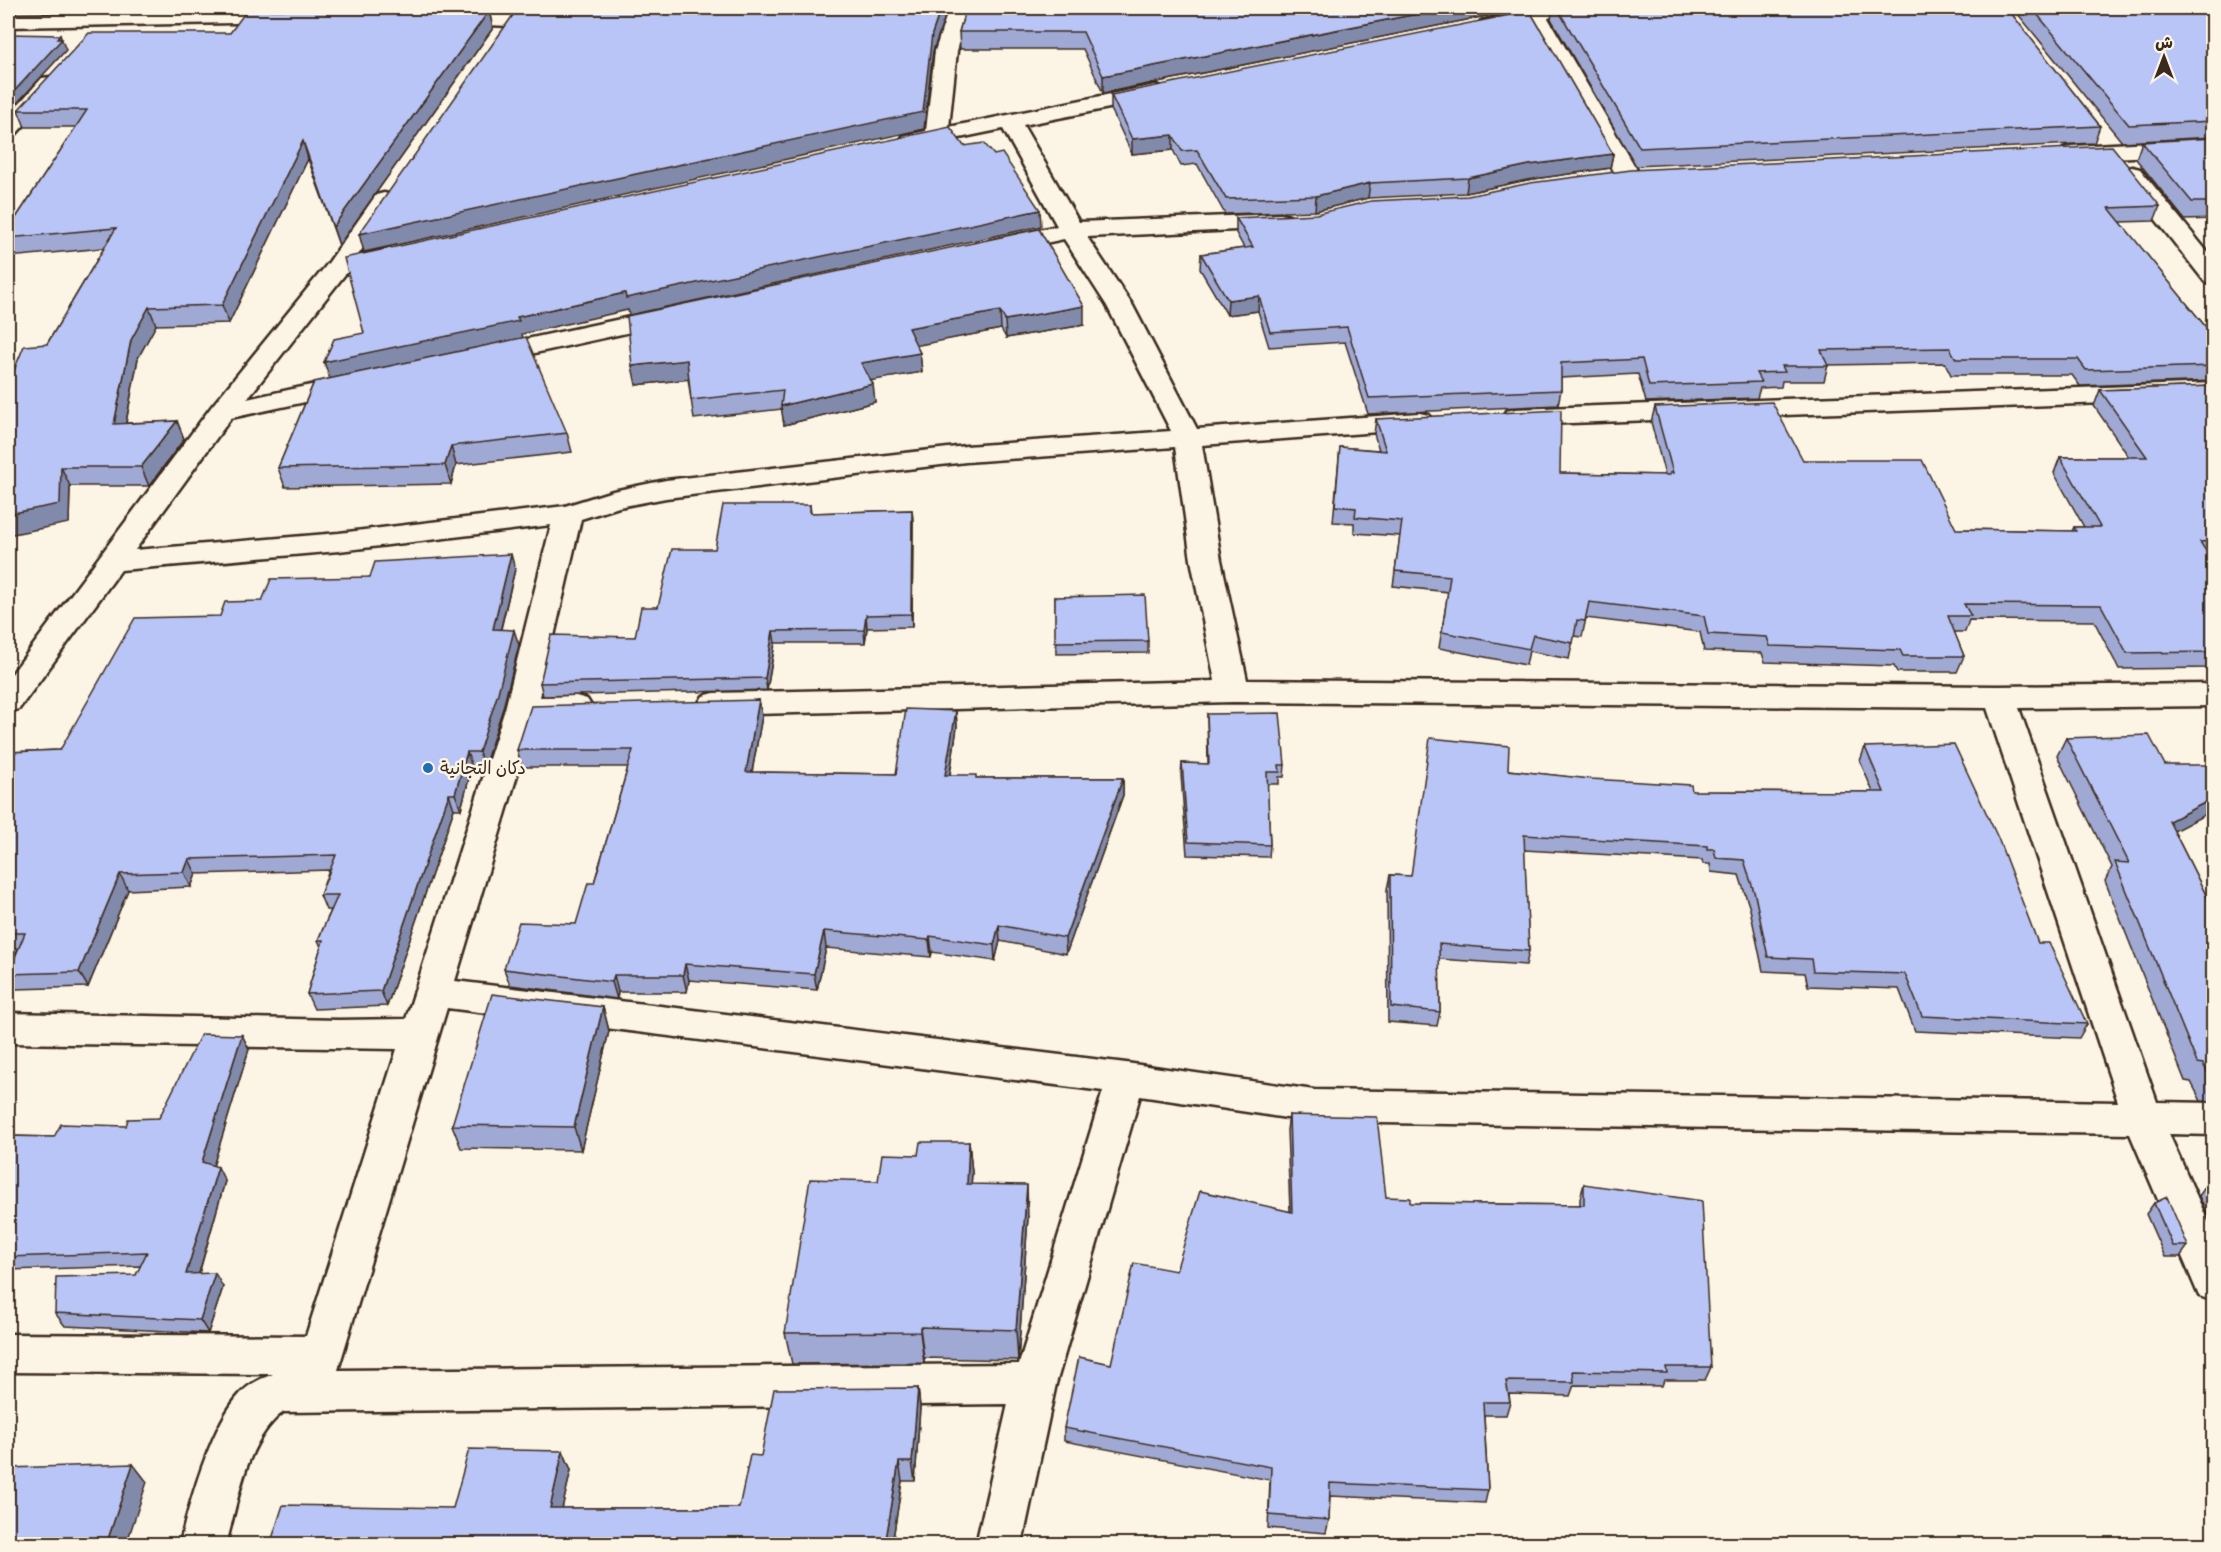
<svg xmlns="http://www.w3.org/2000/svg" width="2221" height="1552" font-family="Itim,'Playpen Sans Arabic',sans-serif">
<rect width="100%" height="100%" fill="#fcf5e5"/>
<filter id="ink" filterUnits="userSpaceOnUse"><feTurbulence type="fractalNoise" baseFrequency=".0167" numOctaves="2"/><feDisplacementMap in="SourceGraphic" scale="12" xChannelSelector="R" yChannelSelector="G"/><feConvolveMatrix kernelMatrix="1 2 1 2 8 2 1 2 1" color-interpolation-filters="sRGB"/></filter>
<g filter="url(#ink)">
<g fill="none" stroke-linecap="round" stroke-linejoin="round">
<g stroke="#3b2a1e" stroke-width="5">
<path id="street" d="M 949,8 L 969,8 L 957,51 L 949,127 L 1155,85 L 1163,87 L 1166,92 L 1163,97 L 1155,99 L 1023,125 L 1079,222 L 1281,214 L 1289,216 L 1293,221 L 1289,226 L 1281,228 L 1087,237 L 1133,306 L 1197,429 L 1419,413 L 1429,415 L 1433,421 L 1429,427 L 1419,429 L 1202,445 L 1221,560 L 1247,680 L 1999,686 L 2214,684 L 2214,706 L 2019,708 L 2157,1102 L 2214,1103 L 2214,1135 L 2169,1134 L 2214,1235 L 2214,1301 L 2199,1296 L 2130,1134 L 1314,1122 L 1140,1096 L 1056,1384 L 1022,1544 L 976,1544 L 1008,1404 L 283,1412 C 244,1443 239,1500 226,1544 L 180,1544 C 189,1503 212,1423 241,1393 C 250,1383 261,1379 273,1374 L 8,1372 L 8,1334 L 306,1336 L 397,1049 L 8,1043 L 8,1013 L 339,1020 L 406,1019 L 505,709 L 551,525 L 339,551 L 121,570 L 19,709 L 8,712 L 8,679 L 212,406 L 329,262 L 376,195 L 384,193 L 392,195 L 396,200 L 358,255 L 389,249 L 398,251 L 401,256 L 398,261 L 346,273 L 247,399 L 352,376 L 361,378 L 365,384 L 361,390 L 231,418 L 135,550 L 339,533 L 565,506 L 613,491 L 666,480 L 966,446 L 1171,431 L 1107,306 L 1064,239 L 998,253 L 989,251 L 986,246 L 989,241 L 1057,226 L 1003,129 L 911,148 L 903,146 L 900,141 L 903,136 L 926,131 L 935,51 ZM 1175,447 L 1191,560 L 1215,681 L 714,693 L 703,696 L 698,704 L 703,712 L 714,715 L 1233,702 L 1987,708 L 2118,1102 L 1314,1090 L 1126,1063 L 455,981 L 534,719 L 576,718 L 587,715 L 592,707 L 587,699 L 576,696 L 540,697 L 581,519 L 619,507 L 666,498 L 966,462 ZM 447,1008 L 1103,1091 L 1019,1364 L 338,1370 Z
M 1535,8 L 1575,8 L 1572,12 L 1548,18 L 1640,175 L 1636,180 L 1628,182 L 1620,180 L 1616,175 L 1529,22 L 1488,31 L 1481,29 L 1478,25 L 1481,21 Z
M 285,12 L 292,14 L 295,18 L 292,22 L 8,27 L 8,15 Z
M 447,13 L 510,14 L 517,16 L 520,20 L 517,24 L 510,26 L 440,23 L 437,19 L 440,15 Z
M 50,77 L 58,78 L 61,83 L 58,88 L 16,134 L 8,136 L 8,116 L 42,78 Z
M 2214,139 L 2214,153 L 2072,160 L 2064,158 L 2061,153 L 2064,148 L 2072,146 Z
M 2132,167 L 2140,169 L 2214,260 L 2214,284 L 2205,282 L 2120,174 L 2124,169 Z
M 672,308 L 681,311 L 685,316 L 681,321 L 485,364 L 476,362 L 472,356 L 476,350 L 485,348 Z
M 2214,383 L 2214,399 L 1516,425 L 1506,423 L 1502,417 L 1506,411 L 1516,409 Z"/>
</g>
<use href="#street" fill="#fcf5e5" fill-rule="evenodd"/>
</g>
<path fill="#9fa9d4" stroke="#3b2a1e" stroke-width="1.5" d="M 263,8 L 508,8 L 505,12 L 457,11 L 489,11 L 493,28 L 339,245 L 308,159 L 229,323 L 156,325 L 138,358 L 126,423 L 177,421 L 184,439 L 149,486 L 70,486 L 69,523 L 14,370 L 47,344 L 104,248 L 9,257 L 8,252 L 8,230 L 76,127 L 25,127 L 18,110 L 230,33 L 264,10 Z
M 966,8 L 1526,8 L 1103,93 L 1083,49 L 960,49 L 959,32 Z
M 1553,8 L 2007,8 L 2100,126 L 2094,143 L 1636,166 L 1551,19 Z
M 2013,8 L 2214,8 L 2214,137 L 2122,142 Z
M 1111,95 L 1613,154 L 1610,168 L 1527,180 L 1466,193 L 1368,198 L 1315,211 L 1225,214 L 1197,164 L 1181,166 L 1173,150 L 1132,154 L 1111,109 Z
M 2214,138 L 2214,219 L 2185,220 L 2136,159 L 2142,142 Z
M 2160,206 L 2154,221 L 2120,222 L 2214,337 L 2214,381 L 2080,386 L 2072,375 L 1951,375 L 1945,363 L 1828,365 L 1824,381 L 1782,381 L 1781,387 L 1760,388 L 1757,398 L 1646,402 L 1638,374 L 1561,378 L 1561,390 L 1558,405 L 1368,414 L 1345,342 L 1269,347 L 1258,311 L 1227,315 L 1200,269 L 1201,254 L 1244,248 L 1236,233 L 1236,218 Z
M 1039,229 L 1084,325 L 1006,338 L 1001,329 L 916,345 L 920,353 L 922,372 L 871,380 L 875,402 L 784,425 L 782,409 L 694,419 L 688,379 L 636,385 Z
M 314,382 L 567,433 L 572,452 L 456,465 L 451,484 L 285,487 L 278,468 Z
M 2214,386 L 2214,556 L 2209,557 L 2214,563 L 2214,668 L 2119,669 L 2094,621 L 1969,620 L 1965,632 L 1954,632 L 1964,656 L 1957,672 L 1897,672 L 1894,666 L 1765,662 L 1762,653 L 1704,651 L 1700,632 L 1586,618 L 1582,637 L 1574,636 L 1569,659 L 1529,651 L 1526,665 L 1439,648 L 1448,592 L 1393,586 L 1400,536 L 1354,533 L 1354,523 L 1333,522 L 1340,447 L 1379,450 L 1374,434 L 1376,419 L 1560,473 L 1665,475 L 1651,422 L 1655,407 L 1803,460 L 1956,529 L 2072,531 L 2074,527 L 2084,527 L 2054,473 L 2060,457 L 2129,457 L 2094,406 L 2100,390 Z
M 810,505 L 811,513 L 912,510 L 913,522 L 912,627 L 867,628 L 865,643 L 775,643 L 767,690 L 543,696 L 540,683 L 635,637 L 658,607 Z
M 515,569 L 501,629 L 519,645 L 503,708 L 484,767 L 472,767 L 461,809 L 454,809 L 387,1006 L 314,1009 L 307,994 L 321,947 L 318,940 L 331,910 L 326,910 L 320,895 L 329,870 L 196,874 L 191,887 L 128,890 L 88,987 L 16,989 L 8,975 L 8,972 L 18,948 L 8,949 L 8,752 L 60,750 L 220,616 L 262,601 L 370,577 Z
M 1055,597 L 1148,641 L 1148,653 L 1056,654 Z
M 759,700 L 762,716 L 752,772 L 896,774 L 956,711 L 957,727 L 950,775 L 976,778 L 1123,778 L 1123,795 L 1066,954 L 1000,941 L 995,961 L 932,952 L 931,957 L 826,948 L 817,990 L 689,980 L 687,992 L 618,992 L 617,999 L 510,985 L 504,969 L 576,924 L 594,883 L 628,767 L 522,767 L 517,750 Z
M 1207,714 L 1285,765 L 1284,777 L 1279,777 L 1279,784 L 1267,784 L 1270,845 L 1269,857 L 1187,855 L 1181,775 L 1182,763 L 1208,764 Z
M 2066,738 L 2174,831 L 2214,911 L 2214,1101 L 2201,1101 L 2191,1082 L 2185,1081 L 2105,881 L 2112,867 L 2057,756 Z
M 1865,747 L 2038,943 L 2087,1024 L 2079,1038 L 1915,1031 L 1899,989 L 1808,986 L 1805,973 L 1763,971 L 1750,909 L 1739,875 L 1711,872 L 1710,864 L 1703,864 L 1702,860 L 1524,850 L 1529,951 L 1526,965 L 1439,959 L 1440,1012 L 1437,1026 L 1388,1022 L 1387,889 L 1390,875 L 1411,876 L 1508,770 L 1692,791 L 1873,792 L 1860,761 Z
M 603,1007 L 609,1031 L 581,1150 L 461,1148 L 452,1125 Z
M 242,1035 L 249,1049 L 213,1166 L 225,1181 L 199,1274 L 223,1287 L 208,1333 L 65,1326 L 55,1313 L 136,1275 L 141,1266 L 8,1270 L 8,1136 L 54,1137 L 126,1126 L 159,1118 Z
M 1289,1115 L 1386,1197 L 1410,1203 L 1580,1205 L 1580,1198 L 1584,1184 L 1711,1367 L 1705,1380 L 1664,1380 L 1662,1386 L 1574,1385 L 1570,1396 L 1509,1394 L 1510,1402 L 1506,1415 L 1484,1415 L 1488,1490 L 1485,1503 L 1330,1496 L 1329,1520 L 1326,1533 L 1268,1528 L 1270,1480 L 1064,1441 L 1064,1428 L 1111,1364 L 1176,1271 L 1290,1211 L 1287,1130 Z
M 969,1142 L 972,1173 L 971,1184 L 1028,1217 L 1018,1360 L 924,1358 L 924,1363 L 792,1364 L 785,1333 L 878,1181 L 918,1155 Z
M 2211,1178 L 2214,1178 L 2214,1228 L 2199,1196 Z
M 2154,1203 L 2188,1246 L 2180,1257 L 2165,1257 L 2146,1214 Z
M 918,1388 L 920,1407 L 915,1481 L 902,1481 L 892,1545 L 270,1545 L 453,1508 L 563,1451 L 571,1470 L 562,1508 L 739,1508 L 761,1456 Z"/>
<path fill="#828aac" stroke="#3b2a1e" stroke-width="1.5" d="M 941,8 L 948,8 L 933,51 L 924,129 L 364,252 L 359,234 L 932,34 Z
M 1447,8 L 1526,8 L 1103,93 L 1103,76 Z
M 489,11 L 493,28 L 339,245 L 333,227 Z
M 60,35 L 66,50 L 8,113 L 8,98 Z
M 1173,135 L 1173,150 L 1132,154 L 1132,139 Z
M 303,141 L 308,159 L 229,323 L 222,305 Z
M 1613,154 L 1610,168 L 1527,180 L 1466,193 L 1468,178 L 1529,165 Z
M 1370,183 L 1368,198 L 1315,211 L 1316,196 Z
M 1040,210 L 1041,226 L 629,315 L 628,310 L 522,334 L 523,338 L 330,379 L 324,362 L 517,317 L 625,293 Z
M 1259,296 L 1258,311 L 1227,315 L 1228,300 Z
M 1084,306 L 1084,325 L 1006,338 L 1005,320 Z
M 149,307 L 156,325 L 138,358 L 122,443 L 114,424 L 131,340 Z
M 1000,311 L 1001,329 L 909,347 L 908,328 Z
M 920,353 L 922,372 L 863,382 L 861,363 Z
M 687,360 L 690,379 L 636,385 L 632,366 Z
M 873,384 L 875,402 L 784,425 L 781,406 Z
M 177,421 L 184,439 L 149,486 L 141,467 Z
M 451,446 L 456,465 L 451,484 L 445,465 Z
M 61,467 L 70,486 L 69,523 L 8,535 L 8,514 Z
M 912,510 L 913,522 L 912,627 L 911,614 Z
M 511,554 L 515,569 L 497,644 L 493,629 Z
M 866,615 L 867,628 L 865,643 L 864,630 Z
M 514,630 L 519,645 L 503,708 L 484,767 L 479,752 Z
M 773,631 L 775,643 L 767,690 L 765,678 Z
M 759,700 L 762,716 L 749,788 L 746,772 Z
M 956,711 L 957,727 L 947,792 L 945,775 Z
M 467,752 L 472,767 L 461,809 L 455,794 Z
M 1123,778 L 1123,795 L 1066,954 L 1065,938 Z
M 449,794 L 454,809 L 387,1006 L 381,991 Z
M 2214,798 L 2214,810 L 2159,839 L 2169,821 Z
M 189,859 L 196,874 L 191,887 L 184,872 Z
M 120,874 L 128,890 L 88,987 L 79,972 Z
M 999,925 L 1000,941 L 995,961 L 994,945 Z
M 824,931 L 826,948 L 817,990 L 814,974 Z
M 930,936 L 932,952 L 931,957 L 929,940 Z
M 685,964 L 689,980 L 687,992 L 683,975 Z
M 614,975 L 618,992 L 617,999 L 612,982 Z
M 603,1007 L 609,1031 L 581,1150 L 574,1127 Z
M 242,1035 L 249,1049 L 210,1176 L 202,1162 Z
M 969,1142 L 972,1173 L 969,1215 L 967,1184 Z
M 218,1167 L 225,1181 L 195,1287 L 186,1274 Z
M 1027,1185 L 1028,1217 L 1018,1360 L 1016,1330 Z
M 215,1273 L 223,1287 L 208,1333 L 200,1320 Z
M 920,1327 L 924,1358 L 924,1363 L 920,1332 Z
M 918,1388 L 920,1407 L 915,1481 L 912,1462 Z
M 563,1451 L 571,1470 L 558,1526 L 550,1508 Z
M 899,1462 L 902,1481 L 892,1545 L 885,1545 Z
M 133,1464 L 147,1482 L 126,1545 L 106,1545 Z"/>
<path fill="#b9c5f6" stroke="#3b2a1e" stroke-width="1.5" d="M 518,8 L 941,8 L 932,34 L 923,112 L 359,234 Z
M 966,8 L 1447,8 L 1103,76 L 1083,32 L 959,32 Z
M 1557,8 L 2007,8 L 2100,126 L 1640,148 Z
M 2032,8 L 2214,8 L 2214,121 L 2129,125 Z
M 357,9 L 489,11 L 333,227 L 303,141 L 222,305 L 149,307 L 131,340 L 114,424 L 177,421 L 141,467 L 61,467 L 60,504 L 8,514 L 8,371 L 14,370 L 24,346 L 47,344 L 116,228 L 8,238 L 8,230 L 87,110 L 18,110 L 89,33 L 230,33 L 247,10 Z
M 1530,11 L 1613,154 L 1529,165 L 1468,178 L 1370,183 L 1316,196 L 1226,199 L 1197,150 L 1182,151 L 1173,135 L 1132,139 L 1111,95 Z
M 8,34 L 60,35 L 57,39 L 62,39 L 8,98 Z
M 950,127 L 964,146 L 984,143 L 994,155 L 1002,153 L 1040,210 L 626,298 L 625,293 L 517,317 L 519,321 L 324,362 L 334,339 L 364,333 L 344,258 Z
M 2214,138 L 2214,202 L 2192,202 L 2142,142 Z
M 2112,146 L 2160,206 L 2109,208 L 2214,337 L 2214,366 L 2086,370 L 2078,359 L 1956,359 L 1950,348 L 1821,350 L 1828,366 L 1782,366 L 1785,372 L 1756,373 L 1761,382 L 1649,386 L 1642,359 L 1561,363 L 1561,390 L 1369,398 L 1347,327 L 1270,332 L 1259,296 L 1228,300 L 1201,254 L 1253,247 L 1236,218 L 1316,214 L 1371,201 L 1468,196 L 1530,183 L 1631,170 Z
M 1039,229 L 1084,306 L 1005,320 L 1000,311 L 908,328 L 920,353 L 861,363 L 873,384 L 781,406 L 783,390 L 691,400 L 687,360 L 632,366 L 627,316 Z
M 526,337 L 567,433 L 451,446 L 445,465 L 278,468 L 314,382 Z
M 2214,386 L 2214,541 L 2200,542 L 2214,563 L 2214,652 L 2127,653 L 2101,605 L 1964,604 L 1971,616 L 1948,616 L 1964,656 L 1903,656 L 1900,650 L 1770,646 L 1767,637 L 1708,634 L 1704,616 L 1589,602 L 1585,621 L 1577,620 L 1573,643 L 1533,635 L 1529,649 L 1442,632 L 1450,576 L 1395,571 L 1402,521 L 1355,517 L 1356,508 L 1335,506 L 1340,447 L 1386,451 L 1376,419 L 1561,410 L 1560,473 L 1670,475 L 1670,473 L 1673,473 L 1655,407 L 1772,402 L 1803,460 L 1922,460 L 1956,529 L 2076,531 L 2074,527 L 2100,527 L 2060,457 L 2147,457 L 2100,390 Z
M 723,505 L 810,505 L 810,513 L 912,510 L 911,614 L 866,615 L 864,630 L 773,631 L 765,678 L 540,683 L 551,635 L 635,637 L 641,607 L 658,607 L 672,549 L 715,549 Z
M 511,554 L 493,629 L 514,630 L 498,693 L 479,752 L 467,752 L 455,794 L 449,794 L 381,991 L 307,994 L 323,940 L 318,940 L 338,895 L 320,895 L 336,855 L 189,859 L 184,872 L 120,874 L 79,972 L 8,974 L 25,933 L 8,933 L 8,752 L 60,750 L 135,618 L 220,616 L 225,602 L 262,601 L 271,579 L 370,577 L 375,562 Z
M 1145,595 L 1148,641 L 1055,642 L 1055,597 Z
M 759,700 L 746,772 L 896,774 L 906,709 L 956,711 L 945,775 L 976,775 L 976,778 L 1123,778 L 1065,938 L 999,925 L 994,945 L 930,936 L 929,940 L 824,931 L 814,974 L 685,964 L 683,975 L 614,975 L 612,982 L 504,969 L 519,922 L 576,924 L 588,883 L 594,883 L 633,750 L 517,750 L 531,706 Z
M 1280,713 L 1285,765 L 1279,765 L 1280,772 L 1267,772 L 1270,845 L 1188,842 L 1182,763 L 1209,764 L 1207,714 Z
M 2149,735 L 2165,765 L 2214,765 L 2214,798 L 2169,821 L 2214,911 L 2214,1083 L 2213,1083 L 2203,1064 L 2197,1063 L 2115,862 L 2129,863 L 2066,738 Z
M 1430,738 L 1509,746 L 1508,770 L 1591,779 L 1691,785 L 1692,791 L 1884,792 L 1865,747 L 1954,744 L 1998,838 L 2038,943 L 2049,943 L 2087,1024 L 1922,1016 L 1905,974 L 1813,971 L 1811,959 L 1768,957 L 1755,895 L 1744,860 L 1716,858 L 1714,849 L 1707,849 L 1707,846 L 1524,835 L 1529,951 L 1439,944 L 1440,1012 L 1391,1007 L 1390,875 L 1411,876 Z
M 492,994 L 603,1007 L 574,1127 L 452,1125 Z
M 201,1034 L 242,1035 L 202,1162 L 218,1167 L 186,1274 L 215,1273 L 200,1320 L 55,1313 L 56,1277 L 136,1275 L 147,1252 L 8,1257 L 8,1136 L 54,1137 L 61,1124 L 126,1126 L 128,1119 L 159,1118 Z
M 1289,1115 L 1377,1117 L 1386,1197 L 1410,1198 L 1410,1203 L 1584,1205 L 1584,1184 L 1702,1201 L 1711,1367 L 1666,1367 L 1667,1373 L 1573,1371 L 1574,1382 L 1506,1381 L 1510,1402 L 1483,1402 L 1488,1490 L 1330,1483 L 1329,1520 L 1269,1515 L 1271,1467 L 1064,1428 L 1079,1357 L 1111,1364 L 1134,1263 L 1176,1271 L 1200,1191 L 1292,1212 Z
M 920,1142 L 969,1142 L 967,1184 L 1027,1185 L 1016,1330 L 920,1327 L 920,1332 L 785,1333 L 810,1179 L 878,1181 L 882,1154 L 918,1155 Z
M 2167,1197 L 2188,1246 L 2173,1246 L 2154,1203 Z
M 918,1388 L 912,1462 L 899,1462 L 885,1545 L 270,1545 L 283,1505 L 453,1508 L 469,1449 L 563,1451 L 550,1508 L 739,1508 L 750,1455 L 761,1456 L 774,1389 Z
M 133,1464 L 106,1545 L 8,1545 L 8,1468 Z"/>
</g>
<circle fill="#1f6fb2" stroke="#fcf5e5" stroke-width="2" cx="428" cy="768" r="6"/>
<g text-anchor="middle" dominant-baseline="central" stroke-width="5" stroke-linejoin="round" paint-order="stroke">
<g font-size="18" fill="#3b2a1e" stroke="#fcf5e5" text-anchor="start">
<text x="440" y="768">دكان التجانية</text>
</g>
</g>
<rect width="2221" height="1552" fill="none" stroke="#fcf5e5" stroke-width="30"/>
<rect x="15" y="15" width="2191" height="1522" fill="none" stroke="#3b2a1e" stroke-width="2" filter="url(#ink)"/>
<g transform="translate(2164 57)" stroke="#fcf5e5" stroke-width="4.5" paint-order="stroke">
<path d="M0-4.5L10 22L0 15L-10 22Z" fill="#3b2a1e"/>
<text y="-9" font-size="16" font-weight="bold" text-anchor="middle" fill="#3b2a1e">ش</text>
</g>
</svg>
